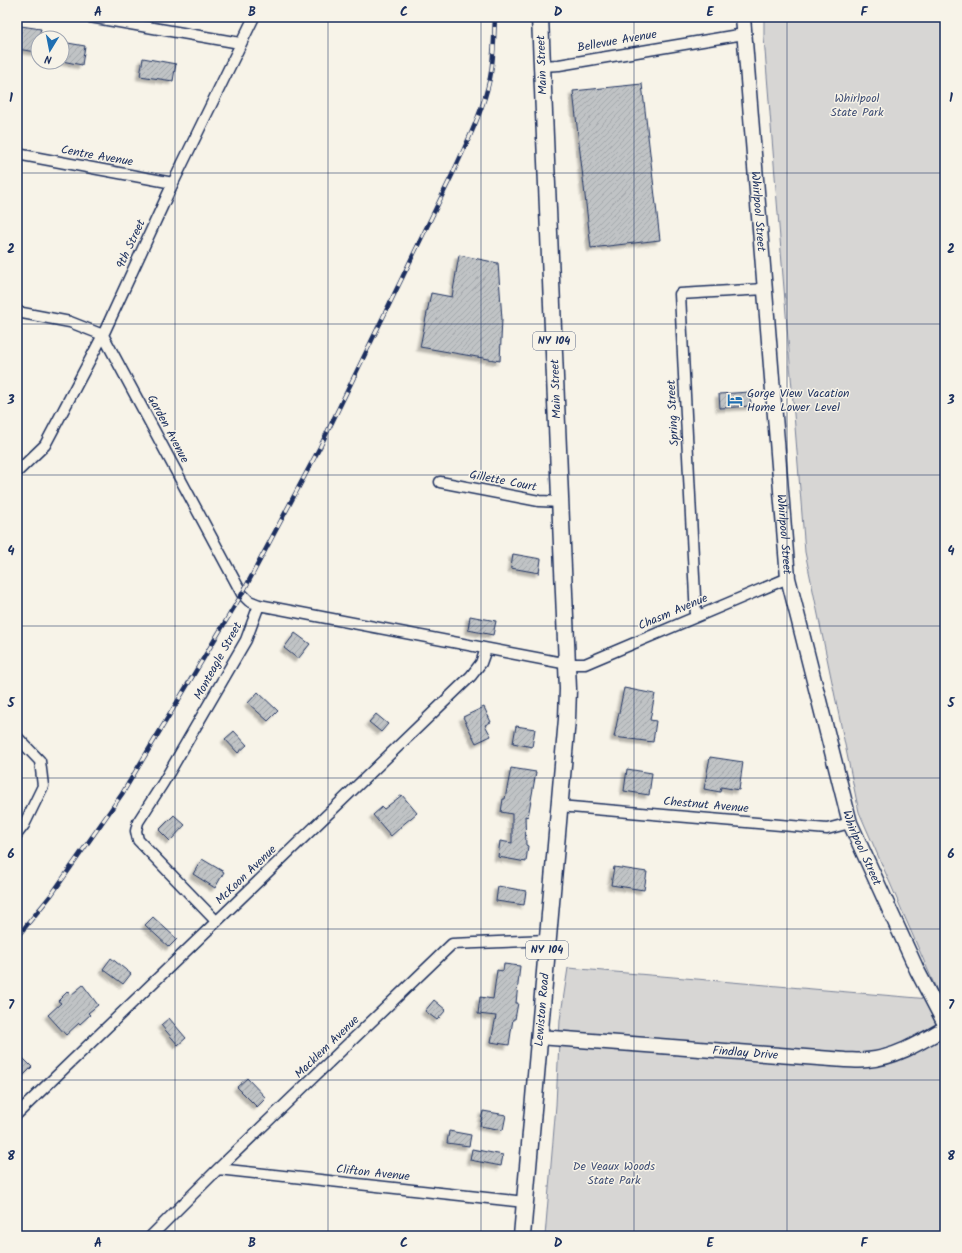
<svg xmlns="http://www.w3.org/2000/svg" width="962" height="1253" font-family="Kalam,sans-serif">
<defs>
<pattern id="building-hatch" width="6" height="6" patternUnits="userSpaceOnUse"><rect width="6" height="6" fill="#c0c3c5"/><path d="M-1 1l2-2M0 6l6-6M5 7l2-2" fill="none" stroke="#a4a8ac"/></pattern>
<filter id="shadow"><feDropShadow dx="-3.5" dy="3.5" stdDeviation="1" flood-color="#0004"/></filter>
</defs>
<rect width="100%" height="100%" fill="#f7f3e8"/>
<filter id="ink" filterUnits="userSpaceOnUse"><feTurbulence type="fractalNoise" baseFrequency=".025" numOctaves="2"/><feDisplacementMap in="SourceGraphic" scale="8" xChannelSelector="R" yChannelSelector="G"/><feConvolveMatrix kernelMatrix="1 2 1 2 8 2 1 2 1" color-interpolation-filters="sRGB"/></filter>
<g filter="url(#ink)">
<path fill="#d7d6d4" stroke="#798299" d="M 764,17 L 945,17 L 945,1236 L 545,1236 L 556,1105 L 560,1020 L 568,968 L 941,1000 L 859,812 L 805,552 L 764,38 Z"/>
<path fill="url(#building-hatch)" stroke="#1b2f5e" filter="url(#shadow)" d="M 21,26 L 41,29 L 38,38 L 37,52 L 17,49 Z
M 62,42 L 85,46 L 82,65 L 62,61 Z
M 143,58 L 176,64 L 173,81 L 140,76 Z
M 642,84 L 660,240 L 591,248 L 573,91 Z
M 459,255 L 498,263 L 502,319 L 500,361 L 420,347 L 431,293 L 452,297 Z
M 750,392 L 751,406 L 720,408 L 719,394 Z
M 513,554 L 541,559 L 539,573 L 511,568 Z
M 470,616 L 496,621 L 493,635 L 468,630 Z
M 295,633 L 310,644 L 298,659 L 284,648 Z
M 624,688 L 655,694 L 650,720 L 656,721 L 653,742 L 614,737 Z
M 258,692 L 278,711 L 268,721 L 248,703 Z
M 484,707 L 491,722 L 485,725 L 491,736 L 476,743 L 463,717 Z
M 376,714 L 388,724 L 381,732 L 369,722 Z
M 516,726 L 535,729 L 532,747 L 513,743 Z
M 234,731 L 247,745 L 238,753 L 225,739 Z
M 710,757 L 743,762 L 739,790 L 721,787 L 720,792 L 704,789 Z
M 511,768 L 536,772 L 528,817 L 525,816 L 526,845 L 528,846 L 526,862 L 498,857 L 500,841 L 512,843 L 512,814 L 501,812 L 503,799 L 505,799 Z
M 627,769 L 652,773 L 649,795 L 624,791 Z
M 402,795 L 417,813 L 400,827 L 400,828 L 391,836 L 373,815 L 382,807 L 384,809 Z
M 174,815 L 185,825 L 170,841 L 159,830 Z
M 202,859 L 224,872 L 215,888 L 193,874 Z
M 614,867 L 647,872 L 644,890 L 611,885 Z
M 498,886 L 526,891 L 524,905 L 496,901 Z
M 153,917 L 177,939 L 169,947 L 145,925 Z
M 111,958 L 131,974 L 123,984 L 103,969 Z
M 504,964 L 520,966 L 516,1003 L 518,1003 L 515,1019 L 513,1019 L 509,1045 L 491,1042 L 496,1016 L 478,1014 L 480,997 L 493,999 L 497,970 L 503,971 Z
M 83,985 L 98,1005 L 88,1013 L 90,1015 L 80,1024 L 79,1023 L 66,1035 L 48,1015 L 61,1003 L 58,1001 L 68,991 L 71,995 Z
M 434,1000 L 446,1010 L 437,1020 L 425,1011 Z
M 169,1018 L 186,1038 L 178,1045 L 161,1025 Z
M 17,1052 L 32,1067 L 23,1076 L 17,1070 Z
M 247,1078 L 266,1098 L 257,1107 L 237,1087 Z
M 483,1111 L 506,1115 L 503,1130 L 480,1126 Z
M 449,1131 L 471,1135 L 469,1146 L 447,1143 Z
M 472,1149 L 503,1155 L 501,1166 L 470,1160 Z"/>
<g fill="none" stroke-linecap="round" stroke-linejoin="round">
<g stroke="#1b2f5e" stroke-width="13">
<path id="street" d="M 90,17 L 240,43
M 542,66 L 559,65 L 744,34
M 17,154 L 173,183
M 17,312 L 70,322 L 103,335 L 242,594 L 249,601 L 259,605 L 568,664 L 585,664 L 592,661 L 788,578
M 17,472 L 45,445 L 103,335 L 173,183 L 254,17
M 440,482 L 539,501 L 562,502
M 696,617 L 680,294 L 765,289
M 17,737 L 40,761 L 43,786 L 24,825 L 17,834
M 559,806 L 827,829 L 850,823
M 216,921 L 138,840 L 136,831 L 138,822 L 163,783 L 246,640 L 259,605
M 17,1114 L 471,676 L 481,663 L 486,649
M 218,1169 L 525,1202
M 151,1236 L 218,1169 L 452,944 L 548,940"/>
</g>
<g stroke="#1b2f5e" stroke-width="17">
<g id="secondary">
<path id="s1" d="M 743,17 L 788,578 L 850,823 L 917,970 L 945,1024"/>
<path id="s2" d="M 539,1037 L 845,1060 C 852,1060 860,1061 867,1060 C 895,1058 921,1042 945,1028"/>
</g>
</g>
<g stroke="#1b2f5e" stroke-width="19">
<g id="primary">
<path id="s3" d="M 522,1236 L 567,719 L 568,689 L 540,17"/>
</g>
</g>
<use href="#street" stroke="#f7f3e8" stroke-width="10"/>
<use href="#secondary" stroke="#f7f3e8" stroke-width="14"/>
<use href="#primary" stroke="#f7f3e8" stroke-width="16"/>
<g stroke="#1b2f5e" stroke-width="4.5">
<path id="rail" d="M 17,937 L 52,894 L 122,794 L 242,594 L 320,447 L 453,173 C 467,142 483,111 490,78 C 494,58 494,37 495,17"/>
</g>
<use href="#rail" stroke="#f7f3e8" stroke-width="3" stroke-dasharray="9" stroke-linecap="butt"/>
</g>
</g>
<path fill="none" stroke="#1b2f5e" stroke-width="1" stroke-opacity="0.55" d="M 175,17 L 175,1236M 328,17 L 328,1236M 481,17 L 481,1236M 634,17 L 634,1236M 787,17 L 787,1236M 17,173 L 945,173M 17,324 L 945,324M 17,475 L 945,475M 17,626 L 945,626M 17,778 L 945,778M 17,929 L 945,929M 17,1080 L 945,1080"/>
<defs>
<g id="hotel-bare" transform="scale(1.2)"><path d="M-6-4.5h1.5V1H6V5H4.5V3h-9V5H-6ZM-4 0a1.8 1.8 0 1 1 3.6 0ZM.5 0V-2.5h3Q6-2.5 6 0Z" fill="#1f6fb2" stroke="#f7f3e8" stroke-width="2.5" paint-order="stroke"/></g>
</defs>
<g fill-rule="evenodd">
<use href="#hotel-bare" x="735" y="400"/>
</g>
<g text-anchor="middle" dominant-baseline="central" stroke-width="3" stroke-linejoin="round" paint-order="stroke">
<g fill="#f7f3e8" stroke="#5d6a87" stroke-width="1">
<rect x="533" y="332" width="42" height="18" rx="3"/>
<rect x="526" y="941" width="42" height="18" rx="3"/>
</g>
<g font-size="11" font-weight="bold" fill="#1b2f5e">
<text x="554" y="341">NY 104</text>
<text x="547" y="950">NY 104</text>
</g>
<g font-size="12" fill="#1b2f5e" stroke="#f7f3e8">
<text transform="translate(617 41) rotate(-10)">Bellevue Avenue</text>
<text transform="translate(542 65) rotate(-92)">Main Street</text>
<text transform="translate(97 156) rotate(10)">Centre Avenue</text>
<text stroke="none"><textPath href="#s1" startOffset="195">Whirlpool Street</textPath></text>
<text transform="translate(131 244) rotate(-65)">9th Street</text>
<text transform="translate(556 389) rotate(-92)">Main Street</text>
<text transform="translate(673 413) rotate(-93)">Spring Street</text>
<text transform="translate(168 429) rotate(62)">Garden Avenue</text>
<text transform="translate(503 481) rotate(11)">Gillette Court</text>
<text stroke="none"><textPath href="#s1" startOffset="519">Whirlpool Street</textPath></text>
<text transform="translate(673 612) rotate(-23)">Chasm Avenue</text>
<text transform="translate(218 661) rotate(-61)">Monteagle Street</text>
<text transform="translate(706 805) rotate(5)">Chestnut Avenue</text>
<text stroke="none"><textPath href="#s1" startOffset="843">Whirlpool Street</textPath></text>
<text transform="translate(246 875) rotate(-44)">McKoon Avenue</text>
<text stroke="none"><textPath href="#s3" startOffset="227">Lewiston Road</textPath></text>
<text transform="translate(327 1047) rotate(-44)">Macklem Avenue</text>
<text stroke="none"><textPath href="#s2" startOffset="207">Findlay Drive</textPath></text>
<text transform="translate(373 1173) rotate(6)">Clifton Avenue</text>
</g>
<g font-size="12" fill="#415076" stroke="#f7f3e8">
<text x="857" y="98">Whirlpool<tspan x="857" dy="14">State Park</tspan></text>
<text x="614" y="1166">De Veaux Woods<tspan x="614" dy="14">State Park</tspan></text>
</g>
<g font-size="12" fill="#1b2f5e" stroke="#f7f3e8" text-anchor="start">
<text x="747" y="393">Gorge View Vacation<tspan x="747" dy="14">Home Lower Level</tspan></text>
</g>
</g>
<rect width="962" height="1253" fill="none" stroke="#f7f3e8" stroke-width="44"/>
<g transform="translate(50 50) rotate(190)"><circle r="19" fill="#f7f3e8" stroke="#9fa5b1"/>
<path d="M0-3L7 15L0 10L-7 15Z" fill="#1f6fb2"/>
<text y="-6" font-size="11" font-weight="bold" text-anchor="middle" fill="#1b2f5e">N</text>
</g>
<rect x="22" y="22" width="918" height="1209" fill="none" stroke="#1b2f5e" stroke-width="1.5"/>
<g font-size="13" text-anchor="middle" font-weight="bold" fill="#1b2f5e">
<text x="98" y="16">A</text>
<text x="252" y="16">B</text>
<text x="404" y="16">C</text>
<text x="558" y="16">D</text>
<text x="710" y="16">E</text>
<text x="864" y="16">F</text>
<text x="11" y="102">1</text>
<text x="951" y="102">1</text>
<text x="11" y="253">2</text>
<text x="951" y="253">2</text>
<text x="11" y="404">3</text>
<text x="951" y="404">3</text>
<text x="11" y="555">4</text>
<text x="951" y="555">4</text>
<text x="11" y="707">5</text>
<text x="951" y="707">5</text>
<text x="11" y="858">6</text>
<text x="951" y="858">6</text>
<text x="11" y="1009">7</text>
<text x="951" y="1009">7</text>
<text x="11" y="1160">8</text>
<text x="951" y="1160">8</text>
<text x="98" y="1247">A</text>
<text x="252" y="1247">B</text>
<text x="404" y="1247">C</text>
<text x="558" y="1247">D</text>
<text x="710" y="1247">E</text>
<text x="864" y="1247">F</text>
</g>
</svg>
